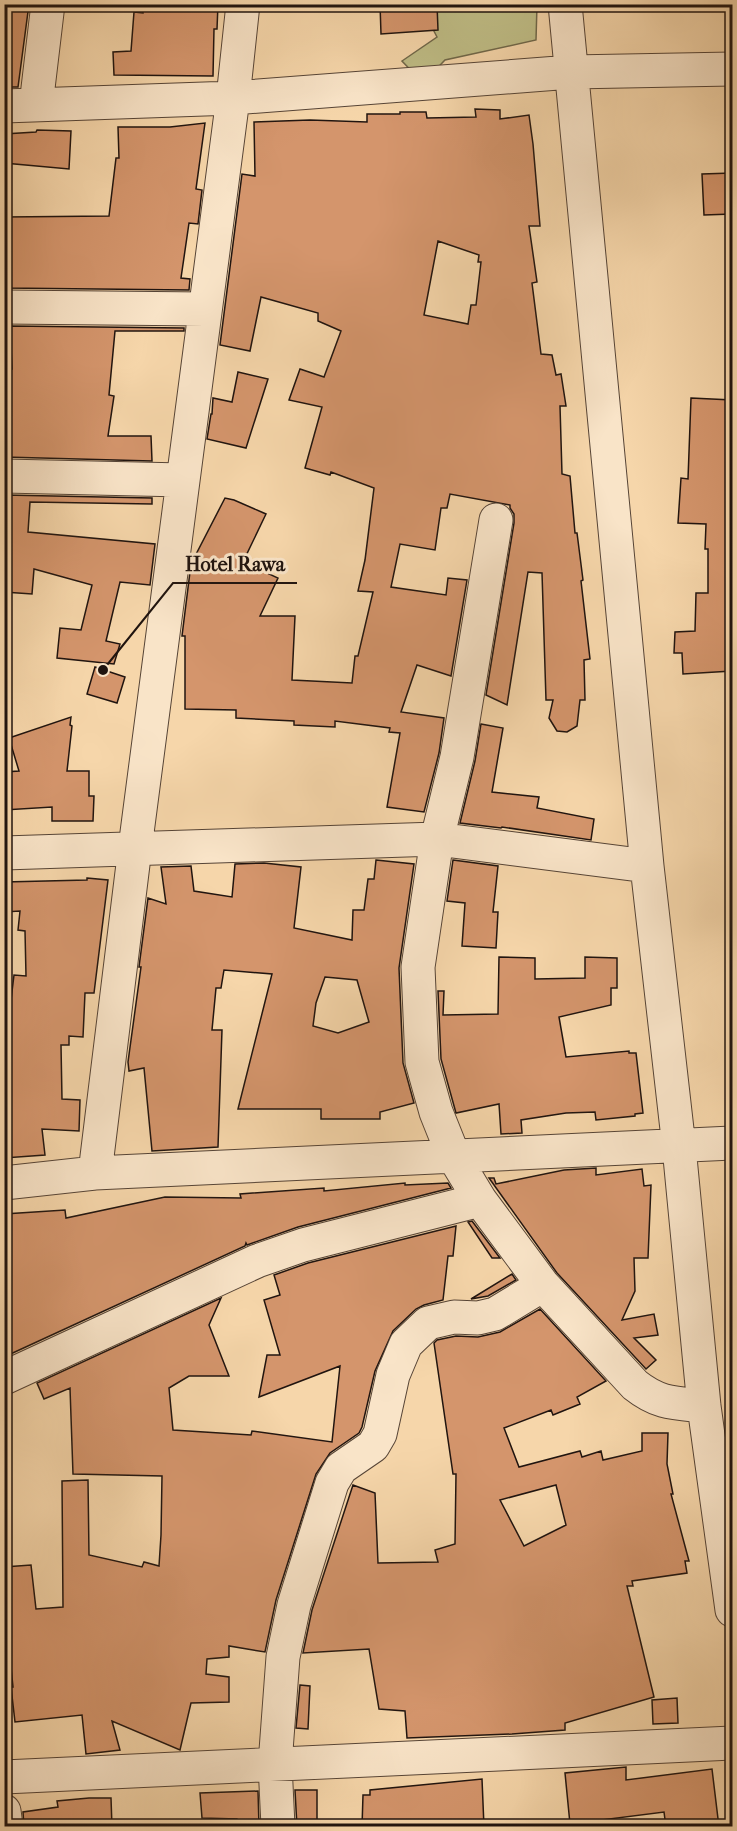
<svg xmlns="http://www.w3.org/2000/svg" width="737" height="1831" font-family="'IM FELL French Canon',serif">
<rect width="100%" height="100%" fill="#f6d6aa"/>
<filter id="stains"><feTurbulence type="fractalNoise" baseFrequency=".00333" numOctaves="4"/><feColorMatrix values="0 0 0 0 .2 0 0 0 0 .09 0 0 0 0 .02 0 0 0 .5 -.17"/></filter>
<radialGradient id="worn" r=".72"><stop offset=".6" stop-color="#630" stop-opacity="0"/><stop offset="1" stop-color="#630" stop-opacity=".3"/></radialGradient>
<path fill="#bfbd86" stroke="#70684a" stroke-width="1.5" d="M 427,5 L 537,5 L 536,40 L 445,60 L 423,83 L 402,61 L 437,37 L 423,10 Z"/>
<path fill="#d4956c" stroke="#20140f" stroke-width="1.5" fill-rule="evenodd" d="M 9,4 L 29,4 L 18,87 L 4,87 L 4,30 Z
M 143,4 L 218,4 L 217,29 L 214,29 L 213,76 L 114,75 L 113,52 L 131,51 L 134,12 L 143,13 Z
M 380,4 L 437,4 L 438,30 L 381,34 Z
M 475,109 L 500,110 L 500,119 L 529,115 L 533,144 L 540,226 L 529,226 L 537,282 L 532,283 L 541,354 L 552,355 L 556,375 L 561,374 L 566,406 L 560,406 L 562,474 L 570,476 L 575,533 L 577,533 L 583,580 L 581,581 L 590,659 L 584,660 L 585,700 L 580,700 L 577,726 L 567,732 L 557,731 L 549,718 L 553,700 L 546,700 L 542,573 L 528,572 L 507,705 L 486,695 L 514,523 L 514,514 L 510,508 L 510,505 L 450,494 L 447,508 L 441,508 L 435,550 L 400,544 L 391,587 L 446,595 L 448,578 L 467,580 L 451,676 L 417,665 L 401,712 L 444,718 L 439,753 L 424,812 L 387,807 L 400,733 L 389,732 L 390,728 L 335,721 L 335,727 L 294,725 L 294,721 L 236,718 L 236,710 L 185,709 L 185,636 L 182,636 L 191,564 L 225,498 L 234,500 L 266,514 L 243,562 L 278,578 L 260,616 L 295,616 L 292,680 L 352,683 L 355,656 L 358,656 L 373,592 L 358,591 L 365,560 L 374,488 L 331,472 L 330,475 L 305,468 L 322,407 L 289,400 L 300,369 L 324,377 L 341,331 L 318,321 L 318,313 L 261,297 L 250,351 L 220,345 L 242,174 L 255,176 L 254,122 L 310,120 L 367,122 L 367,114 L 400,114 L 400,112 L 426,112 L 427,118 L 476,117 ZM 438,241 L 479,255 L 478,262 L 481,262 L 476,305 L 471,305 L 468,324 L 424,315 Z
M 205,123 L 196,189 L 202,190 L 198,224 L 189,223 L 181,278 L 190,279 L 189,290 L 4,288 L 4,217 L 109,216 L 116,158 L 119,158 L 118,127 L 170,127 Z
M 37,130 L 71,131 L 69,169 L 4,163 L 4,134 L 36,132 Z
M 732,173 L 732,214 L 704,215 L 702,174 Z
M 10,326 L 184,328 L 184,331 L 115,331 L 109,395 L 114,396 L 108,436 L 151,436 L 152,461 L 4,457 L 4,410 L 8,369 L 12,369 Z
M 238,372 L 268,379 L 246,448 L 207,439 L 211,414 L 212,414 L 213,398 L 232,402 Z
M 691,398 L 732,400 L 732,671 L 683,674 L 682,653 L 674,653 L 675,632 L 695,631 L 696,593 L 708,593 L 708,549 L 705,549 L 706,524 L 678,523 L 681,478 L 688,479 Z
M 4,495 L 152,498 L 152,504 L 30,502 L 28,532 L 155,544 L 150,585 L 120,582 L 106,641 L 120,644 L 114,664 L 57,658 L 60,628 L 81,630 L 92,585 L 34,569 L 32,594 L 4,592 Z
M 95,667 L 125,677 L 117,703 L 87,694 Z
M 71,717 L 70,725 L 72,726 L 67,771 L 89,771 L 89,796 L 94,796 L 93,821 L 52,821 L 52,807 L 4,810 L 4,772 L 19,771 L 9,738 Z
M 481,724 L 503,728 L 492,792 L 539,797 L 537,808 L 594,819 L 591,840 L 502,827 L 501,828 L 460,823 L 475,761 Z
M 376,860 L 414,864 L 399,968 L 403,1063 L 414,1103 L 380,1112 L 380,1119 L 321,1119 L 321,1109 L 238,1109 L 272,974 L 224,970 L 221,988 L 216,988 L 212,1030 L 222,1030 L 218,1147 L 152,1151 L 144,1068 L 129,1071 L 128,1062 L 141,967 L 139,967 L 148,898 L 166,904 L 161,867 L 191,866 L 194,891 L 232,897 L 235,864 L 264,863 L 301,867 L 294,928 L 352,940 L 353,910 L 364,910 L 368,879 L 374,879 ZM 325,977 L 357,980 L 369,1022 L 338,1033 L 313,1026 L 316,1003 Z
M 453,860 L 498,866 L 493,912 L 498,912 L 496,948 L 462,946 L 465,903 L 447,901 Z
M 87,878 L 108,880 L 94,993 L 85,993 L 83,1037 L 69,1036 L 69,1045 L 61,1045 L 62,1099 L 80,1100 L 79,1131 L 42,1129 L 45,1155 L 4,1158 L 4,1032 L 7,1033 L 14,975 L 26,976 L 25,931 L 18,930 L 20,911 L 4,912 L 4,882 L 87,880 Z
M 499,957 L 535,958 L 535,979 L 585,978 L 585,957 L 617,958 L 617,988 L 611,988 L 611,1005 L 559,1017 L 566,1057 L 629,1051 L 629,1053 L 636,1053 L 643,1113 L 635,1114 L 635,1116 L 596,1120 L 595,1112 L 566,1113 L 521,1120 L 522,1133 L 501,1134 L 499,1104 L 456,1113 L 441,1059 L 438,991 L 444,991 L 443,1015 L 498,1014 Z
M 596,1168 L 596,1175 L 642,1169 L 644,1186 L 651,1185 L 648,1258 L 634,1258 L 635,1291 L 622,1320 L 654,1314 L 658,1335 L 634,1338 L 656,1360 L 646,1369 L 557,1273 L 489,1178 L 494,1178 L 496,1184 L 564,1170 Z
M 405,1183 L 405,1185 L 448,1183 L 451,1188 L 298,1227 L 247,1245 L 246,1243 L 245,1246 L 4,1357 L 4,1214 L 65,1210 L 66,1218 L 165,1197 L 241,1198 L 240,1194 L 324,1188 L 324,1191 Z
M 472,1221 L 500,1258 L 492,1258 L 468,1222 Z
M 456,1226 L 453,1256 L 448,1256 L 443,1300 L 424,1305 L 416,1309 L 393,1331 L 375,1371 L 362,1427 L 359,1433 L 330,1453 L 316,1474 L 276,1600 L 265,1652 L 229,1646 L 229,1657 L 207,1659 L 206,1674 L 229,1677 L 229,1702 L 191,1703 L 180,1750 L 112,1721 L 120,1750 L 86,1754 L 82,1715 L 15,1722 L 11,1687 L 13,1687 L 8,1638 L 4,1638 L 4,1567 L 31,1565 L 36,1609 L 63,1607 L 62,1481 L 88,1480 L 89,1555 L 142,1567 L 144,1562 L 159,1566 L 161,1535 L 162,1476 L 73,1474 L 70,1388 L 44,1399 L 37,1383 L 221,1298 L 209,1325 L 229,1376 L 189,1376 L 169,1388 L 173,1430 L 251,1435 L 252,1431 L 332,1442 L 340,1366 L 259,1397 L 267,1355 L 280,1355 L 264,1300 L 280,1295 L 274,1275 L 308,1263 Z
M 512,1274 L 516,1280 L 488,1296 L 471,1299 Z
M 540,1309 L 606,1381 L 577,1397 L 580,1404 L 553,1415 L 551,1410 L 504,1428 L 519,1467 L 580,1451 L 582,1457 L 601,1451 L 603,1460 L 642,1451 L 642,1433 L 668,1433 L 667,1464 L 673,1494 L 671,1494 L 689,1561 L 685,1561 L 687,1573 L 632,1581 L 633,1586 L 627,1586 L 654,1697 L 565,1723 L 565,1730 L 512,1734 L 407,1738 L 405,1711 L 379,1709 L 369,1649 L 303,1653 L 312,1610 L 353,1485 L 375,1493 L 378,1563 L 438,1562 L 435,1550 L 455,1544 L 456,1474 L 453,1474 L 434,1343 L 437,1340 L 456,1336 L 478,1337 L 500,1332 ZM 556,1485 L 566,1525 L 524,1546 L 500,1500 Z
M 300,1685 L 310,1686 L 308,1729 L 296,1728 Z
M 677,1698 L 678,1723 L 653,1724 L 652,1700 Z
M 626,1767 L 626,1780 L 712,1769 L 719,1827 L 666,1827 L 664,1812 L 570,1824 L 565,1773 Z
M 482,1779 L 484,1827 L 362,1827 L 363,1795 L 370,1795 L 370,1790 Z
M 295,1790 L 317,1790 L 317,1827 L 297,1827 Z
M 258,1791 L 259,1827 L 241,1827 L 237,1819 L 202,1818 L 200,1793 Z
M 89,1798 L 111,1798 L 112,1827 L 24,1827 L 23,1812 L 58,1807 L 57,1801 Z"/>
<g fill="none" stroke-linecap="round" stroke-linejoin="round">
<g stroke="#564436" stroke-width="35">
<path id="minor" d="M 565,4 L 647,866 L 679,1147 L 704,1406 L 732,1610
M 36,105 L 48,4
M 4,106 L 233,98 L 571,72 L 732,69
M 4,307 L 205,309
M 4,476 L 183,480
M 496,520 L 457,757 L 437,839 L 418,967 L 422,1062 L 436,1112 L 454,1157 L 480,1200 L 543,1285 L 635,1385 C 659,1404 674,1403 704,1406
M 4,853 L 437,839 L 647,866
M 95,1173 L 135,848 L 233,98 L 243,4
M 4,1183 L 95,1173 L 732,1143
M 4,1378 L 257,1261 L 303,1245 L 480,1200
M 4,1777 L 732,1743
M 4,1811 L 6,1826
M 278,1826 L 275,1764 L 283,1657 L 294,1605 L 332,1483 L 341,1468 L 373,1446 L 380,1434 L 393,1375 L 406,1344 L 428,1323 L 454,1317 L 478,1318 L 495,1314 L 543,1285"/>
</g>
<use href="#minor" stroke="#f9e4c8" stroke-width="33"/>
</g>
<path fill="none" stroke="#20140f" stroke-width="2" d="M103 670L173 583H297"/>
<circle fill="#20140f" stroke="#f9e4c8" stroke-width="2" cx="103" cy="670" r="6"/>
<g font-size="20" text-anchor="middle" font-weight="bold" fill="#20140f" stroke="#f9e4c8" stroke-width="6" stroke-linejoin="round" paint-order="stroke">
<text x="235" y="571">Hotel Rawa</text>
</g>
<rect width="737" height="1831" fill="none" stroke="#f6d6aa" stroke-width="24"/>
<rect x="6" y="6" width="725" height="1819" fill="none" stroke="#20140f" stroke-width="3"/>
<rect x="12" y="12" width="713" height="1807" fill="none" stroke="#20140f" stroke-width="1.5"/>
<rect width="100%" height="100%" filter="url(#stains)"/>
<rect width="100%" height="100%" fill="url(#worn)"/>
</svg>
